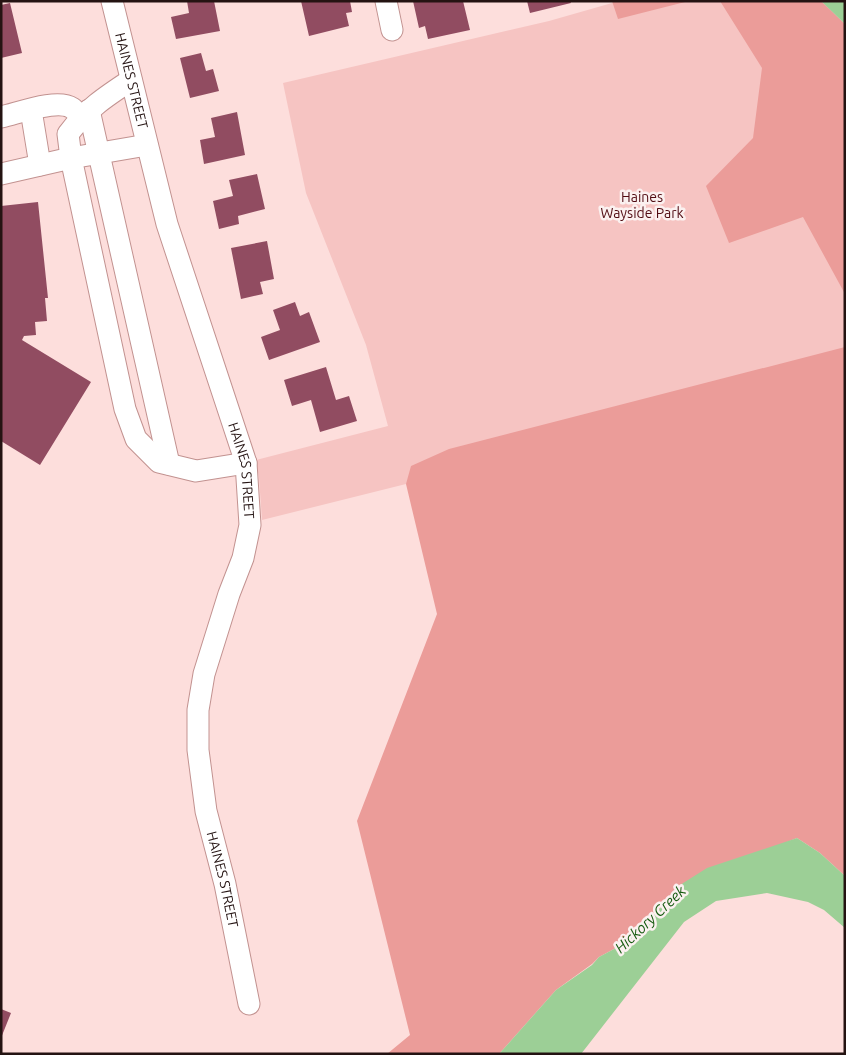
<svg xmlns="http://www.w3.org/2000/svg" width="846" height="1055" font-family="Ubuntu,sans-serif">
<rect width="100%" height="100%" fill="#fddedc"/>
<path fill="#f6c4c2" d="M 619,1 L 821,1 L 845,24 L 845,365 L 450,461 L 406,484 L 262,520 L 259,478 L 256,460 L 388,426 L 366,345 L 306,193 L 283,83 L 549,21 Z"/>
<path fill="#eb9c99" d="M 612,1 L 689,1 L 618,19 Z
M 720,1 L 821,1 L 845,24 L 845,294 L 803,217 L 729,243 L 706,186 L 753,138 L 762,68 Z
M 845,347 L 845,876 L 820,853 L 797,838 L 680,885 L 658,911 L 614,949 L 599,957 L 592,964 L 556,990 L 499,1054 L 387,1054 L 410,1035 L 357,821 L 437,614 L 406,484 L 411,466 L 449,449 Z"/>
<path fill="#9ccf96" d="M 821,1 L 845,1 L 845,24 Z
M 797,838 L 820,853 L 845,876 L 845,928 L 824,910 L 808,902 L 767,893 L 716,901 L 684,922 L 581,1054 L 499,1054 L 556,990 L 592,965 L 599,957 L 614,949 L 658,911 L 680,885 L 707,868 Z"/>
<path fill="#914c61" d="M 187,1 L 214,1 L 220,31 L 176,39 L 171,17 L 189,13 Z
M 301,1 L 350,1 L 352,12 L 346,13 L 349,26 L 309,36 Z
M 413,1 L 463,1 L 470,30 L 428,39 L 425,26 L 419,28 Z
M 527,1 L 570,1 L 571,3 L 530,13 Z
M 10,3 L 22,53 L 1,58 L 1,5 Z
M 201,53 L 206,71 L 213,69 L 219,91 L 190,98 L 180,58 Z
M 237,112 L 245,155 L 204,164 L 200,140 L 215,137 L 211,118 Z
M 257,174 L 265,209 L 238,216 L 239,224 L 219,229 L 213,201 L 233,196 L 229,180 Z
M 38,202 L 48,298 L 45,298 L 47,321 L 35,322 L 36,335 L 24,336 L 22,340 L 91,382 L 40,465 L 1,441 L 1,206 Z
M 267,241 L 274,279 L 260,282 L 263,294 L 241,299 L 231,248 Z
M 295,302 L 300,316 L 309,312 L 320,342 L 269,360 L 261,337 L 280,330 L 273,310 Z
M 326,367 L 336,400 L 349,396 L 357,421 L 320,432 L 311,400 L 292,406 L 284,380 Z
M 1,1009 L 11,1013 L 1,1038 Z"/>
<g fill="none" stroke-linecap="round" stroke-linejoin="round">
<g stroke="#c29290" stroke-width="23">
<g id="minor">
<path id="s1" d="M 112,1 L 167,224 L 246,463 L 250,525 L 243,558 L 229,594 L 204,674 L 198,710 L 198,750 L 206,811 L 225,884 L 249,1004"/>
<path d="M 386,1 L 392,30"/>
<path d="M 131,80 C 105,97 87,109 68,134 L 71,158 L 125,409 L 136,439 L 159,462 L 196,471 L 246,463"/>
<path d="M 31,110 L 40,165"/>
<path d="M 89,110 L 169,464"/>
<path d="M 1,117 C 19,113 57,98 72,108 C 75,110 78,114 81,117"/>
<path d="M 1,174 L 71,158 L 147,145"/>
</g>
</g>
<use href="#minor" stroke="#fff" stroke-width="21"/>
</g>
<g text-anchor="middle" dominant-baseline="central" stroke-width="5" stroke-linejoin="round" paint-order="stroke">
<g font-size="14" fill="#241312" stroke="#fbf1f0">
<text stroke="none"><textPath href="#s1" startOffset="82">HAINES STREET</textPath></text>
<text stroke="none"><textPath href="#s1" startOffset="488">HAINES STREET</textPath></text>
<text stroke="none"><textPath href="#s1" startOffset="908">HAINES STREET</textPath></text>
</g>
<g font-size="14" fill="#510b12" stroke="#fbf1f0">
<text x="642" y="197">Haines<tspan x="642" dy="16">Wayside Park</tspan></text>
</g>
<g font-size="15" font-style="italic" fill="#165b10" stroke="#fbf1f0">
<text transform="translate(650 919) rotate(-43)">Hickory Creek</text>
</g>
</g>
<rect width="846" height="1055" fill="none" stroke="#241312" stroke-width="5"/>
</svg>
